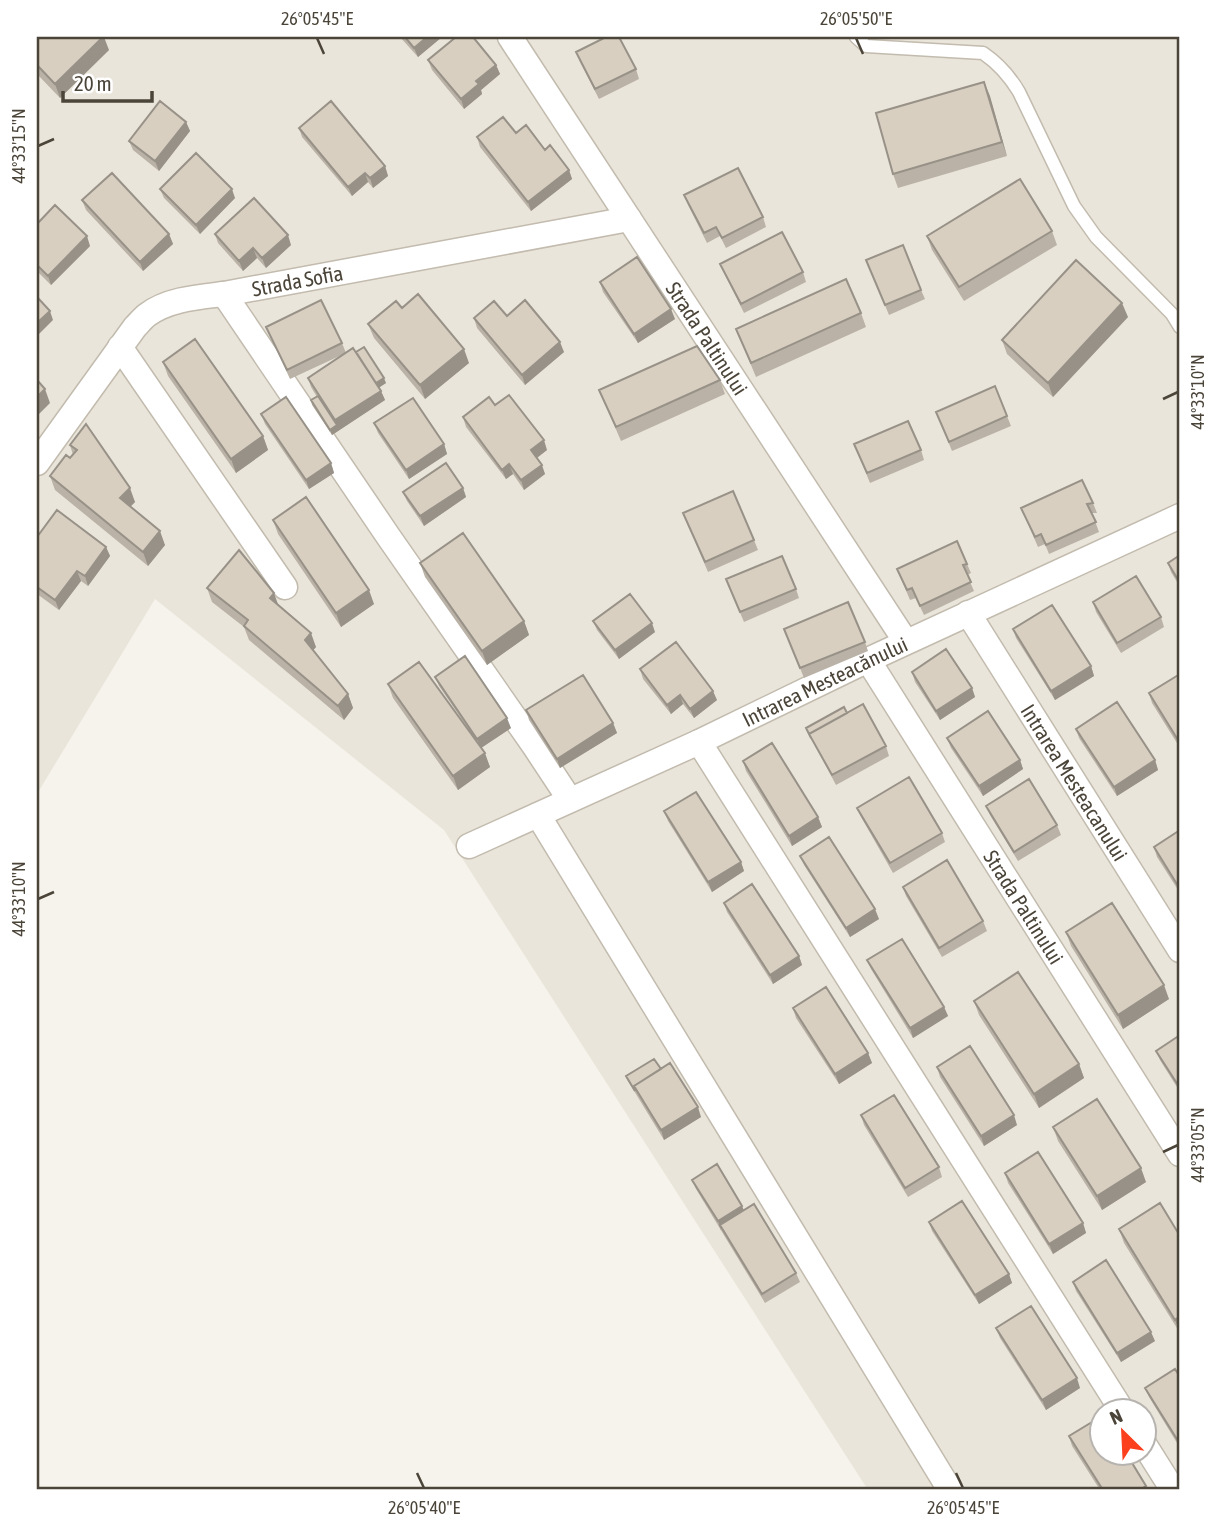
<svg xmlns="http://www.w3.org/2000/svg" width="1217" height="1527" font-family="'Asap Condensed',sans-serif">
<rect width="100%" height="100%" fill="#f6f3ec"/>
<path fill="#eae5da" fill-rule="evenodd" d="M 37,37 L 1180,37 L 1180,1490 L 868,1490 L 444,830 L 155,599 L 37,794 ZM 1102,1412 L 1144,1412 L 1144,1454 L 1102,1454 Z"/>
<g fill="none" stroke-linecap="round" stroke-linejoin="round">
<g stroke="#c2bbae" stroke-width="15">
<path id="lane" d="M 856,37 L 866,46 L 983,53 C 999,64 1009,75 1019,92 L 1074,206 L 1096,237 L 1172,314 L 1180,327"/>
</g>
<g stroke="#c2bbae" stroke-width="27">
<g id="street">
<path id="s1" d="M 510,37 L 906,642"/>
<path d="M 224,294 L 388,536 L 535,747 L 570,800"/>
<path d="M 120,347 L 285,587"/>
<path id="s2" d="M 37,463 L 135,327 C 139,323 143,318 147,315 C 168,299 199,297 224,294 L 629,219"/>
<path id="s3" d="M 968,613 L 1180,950"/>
<path id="s4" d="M 868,660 L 1180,1154"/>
<path d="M 699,742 L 1123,1412"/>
<path d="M 538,815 L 950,1490"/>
<path id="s5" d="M 469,846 L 699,742 L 868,660 L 1180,516"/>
<path d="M 1144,1444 L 1173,1490"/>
</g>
</g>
<use href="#lane" stroke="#fff" stroke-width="12"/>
<use href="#street" stroke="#fff" stroke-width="24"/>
</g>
<path fill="#bab2a6" d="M 37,37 L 109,50 L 60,98 L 37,74 Z
M 400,37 L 442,37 L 418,57 Z
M 576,52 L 636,69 L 639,79 L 599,99 L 580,62 Z
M 428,60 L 496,65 L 500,74 L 481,90 L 482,94 L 464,109 L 432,70 Z
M 984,82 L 1007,156 L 898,188 L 893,174 Z
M 186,122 L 190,131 L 159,171 L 133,150 L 129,141 Z
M 299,128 L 385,166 L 388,176 L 373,188 L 368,182 L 352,196 L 302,137 Z
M 516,133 L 545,150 L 569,170 L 572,179 L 531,211 L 480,147 L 477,137 Z
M 160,189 L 235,198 L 200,234 L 164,198 Z
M 684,195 L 763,217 L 766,227 L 726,248 L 720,236 L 707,243 L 688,205 Z
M 82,200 L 169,234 L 173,244 L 143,271 L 86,210 Z
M 37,224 L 90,246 L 51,285 L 37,271 Z
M 1052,231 L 1057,245 L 964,301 L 932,250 L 927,236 Z
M 215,234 L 291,245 L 266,268 L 257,258 L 243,271 L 218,243 Z
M 866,260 L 921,290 L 925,299 L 889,315 Z
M 720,264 L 803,272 L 806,282 L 744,313 L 724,273 Z
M 600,282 L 675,319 L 638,343 L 603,292 Z
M 861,313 L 866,327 L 756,377 L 736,329 Z
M 507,316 L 564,352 L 525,385 L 477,328 L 474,318 Z
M 1128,317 L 1053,397 L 1007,354 L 1002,340 Z
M 368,324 L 469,363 L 425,399 L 374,338 Z
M 266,327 L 342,343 L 346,353 L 290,379 Z
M 356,352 L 386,383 L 379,387 L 385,400 L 332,435 L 312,405 L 311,400 L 317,397 L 311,387 L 308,378 Z
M 163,362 L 263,436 L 268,450 L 236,473 L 168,376 Z
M 720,380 L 725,394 L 621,441 L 599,390 Z
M 495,405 L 547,450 L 537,458 L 545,474 L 524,490 L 513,474 L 506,479 L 466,427 L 463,417 Z
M 936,412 L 1007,416 L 1011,426 L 952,451 Z
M 261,414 L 331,463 L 334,473 L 309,489 L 265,424 Z
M 374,423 L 444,444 L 447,454 L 409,479 L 378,433 Z
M 86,424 L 135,502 L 130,507 L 165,545 L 148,566 L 55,490 L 50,476 L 73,455 L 70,445 Z
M 854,444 L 921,450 L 924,460 L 870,483 Z
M 463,488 L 466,497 L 424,526 L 407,501 L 403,492 Z
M 1093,503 L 1097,513 L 1092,513 L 1099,532 L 1049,554 L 1045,544 L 1038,547 L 1021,508 Z
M 683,513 L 754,540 L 758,550 L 708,572 Z
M 273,520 L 374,604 L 341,627 L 278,534 Z
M 37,537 L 106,547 L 110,556 L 88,586 L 81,581 L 59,610 L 37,594 Z
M 1180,555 L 1180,587 L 1171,572 L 1168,563 Z
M 420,563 L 524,621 L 529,635 L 487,665 L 425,577 Z
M 967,564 L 971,573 L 967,575 L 974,591 L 924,615 L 916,598 L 910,600 L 897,569 Z
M 207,588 L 278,605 L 316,647 L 313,650 L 348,694 L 353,708 L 344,720 L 249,640 L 244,627 L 212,602 Z
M 730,589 L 796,589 L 799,598 L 744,622 Z
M 1093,602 L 1161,617 L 1164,627 L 1121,653 L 1096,612 Z
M 593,621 L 655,632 L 619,659 L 597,630 Z
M 1013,629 L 1091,666 L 1094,676 L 1055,700 L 1016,638 Z
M 788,638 L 865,642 L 868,651 L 804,678 Z
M 640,669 L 717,700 L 694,718 L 683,704 L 671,714 L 643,679 Z
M 912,672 L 972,688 L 975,697 L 940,720 L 915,682 Z
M 1180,674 L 1180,748 L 1152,703 L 1149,693 Z
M 435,677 L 511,728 L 481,748 L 490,767 L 458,790 L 393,698 L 388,684 L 471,733 L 439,686 Z
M 526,710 L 613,723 L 617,733 L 560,768 L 529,720 Z
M 847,713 L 886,746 L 889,756 L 836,785 L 806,728 Z
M 1076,729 L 1155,760 L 1158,770 L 1117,796 L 1079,738 Z
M 947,738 L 1020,760 L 1023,769 L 983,796 L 951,748 Z
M 743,761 L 818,817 L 822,827 L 792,846 L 746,771 Z
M 986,806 L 1057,825 L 1061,835 L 1018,861 L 990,815 Z
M 857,808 L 942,833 L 945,842 L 893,873 L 861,817 Z
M 664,811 L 741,862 L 744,871 L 712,892 L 668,821 Z
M 1180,830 L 1180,893 L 1157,857 L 1154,847 Z
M 800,856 L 879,919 L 850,937 L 804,865 Z
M 903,887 L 983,921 L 987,931 L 942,957 L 906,896 Z
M 724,903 L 799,956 L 802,965 L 773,984 L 727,912 Z
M 1066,932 L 1169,999 L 1123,1029 L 1071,946 Z
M 867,960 L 944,1007 L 948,1016 L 913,1038 L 871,969 Z
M 974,1001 L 1079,1064 L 1084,1078 L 1039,1108 L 979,1015 Z
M 793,1008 L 868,1053 L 872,1063 L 839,1084 L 796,1018 Z
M 1180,1035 L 1180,1092 L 1160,1060 L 1156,1051 Z
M 937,1067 L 1017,1125 L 984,1146 L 940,1077 Z
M 661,1069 L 701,1117 L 664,1140 L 628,1081 L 626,1076 Z
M 861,1115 L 939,1167 L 942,1177 L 908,1197 L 864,1125 Z
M 1053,1127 L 1146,1182 L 1102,1210 L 1058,1141 Z
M 1005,1173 L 1083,1223 L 1086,1233 L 1053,1254 L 1008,1183 Z
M 692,1180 L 744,1210 L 796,1273 L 800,1282 L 765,1303 L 696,1189 Z
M 929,1222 L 1009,1274 L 1012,1283 L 979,1304 L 932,1231 Z
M 1119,1229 L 1180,1236 L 1180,1333 L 1124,1243 Z
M 1073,1282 L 1155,1341 L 1121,1362 L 1076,1291 Z
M 996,1328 L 1080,1388 L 1046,1410 L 1000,1338 Z
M 1180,1377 L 1180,1448 L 1149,1397 L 1145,1388 Z
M 1069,1436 L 1146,1486 L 1148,1490 L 1100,1490 L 1072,1446 Z"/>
<path fill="#979187" d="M 103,37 L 104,37 L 109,50 L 60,98 L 55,84 Z
M 427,37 L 442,37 L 418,57 L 414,48 Z
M 496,65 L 500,74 L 481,90 L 482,94 L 464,109 L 461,99 L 476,81 Z
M 984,82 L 990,96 L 1007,156 L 1002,142 Z
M 186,122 L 190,131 L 159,171 L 155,161 Z
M 385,166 L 388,176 L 373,188 L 370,178 Z
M 569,170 L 572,179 L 531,211 L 528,202 Z
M 365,173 L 368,182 L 352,196 L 348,187 Z
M 232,189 L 235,198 L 200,234 L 196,225 Z
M 169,234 L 173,244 L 143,271 L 140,262 Z
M 288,235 L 291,245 L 266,268 L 262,258 Z
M 87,236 L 90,246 L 51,285 L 48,276 Z
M 253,248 L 257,258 L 243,271 L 239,261 Z
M 1122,303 L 1128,317 L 1053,397 L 1048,383 Z
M 671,309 L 675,319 L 638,343 L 634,334 Z
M 50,311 L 53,320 L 37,336 L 37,323 Z
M 560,342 L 564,352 L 525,385 L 522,375 Z
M 464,349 L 469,363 L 425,399 L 420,385 Z
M 384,378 L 386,383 L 377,389 L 375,384 Z
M 45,389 L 50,403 L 37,416 L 37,397 Z
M 381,391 L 385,400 L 332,435 L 330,430 L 337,425 L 335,420 Z
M 263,436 L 268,450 L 236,473 L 231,459 Z
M 544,440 L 547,450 L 534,460 L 531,450 Z
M 444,444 L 447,454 L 409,479 L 406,470 Z
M 331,463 L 334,473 L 309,489 L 306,480 Z
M 509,464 L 513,474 L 506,479 L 502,470 Z
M 542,465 L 545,474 L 524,490 L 521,480 Z
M 130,488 L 135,502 L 125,512 L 120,498 Z
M 463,488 L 466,497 L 424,526 L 420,516 Z
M 160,531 L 165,545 L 148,566 L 143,552 Z
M 106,547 L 110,556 L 88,586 L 85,576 Z
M 77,571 L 81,581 L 59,610 L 55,600 Z
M 369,590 L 374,604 L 341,627 L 336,613 Z
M 274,593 L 279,607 L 270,598 Z
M 524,621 L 529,635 L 487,665 L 482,651 Z
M 652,623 L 655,632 L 619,659 L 615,650 Z
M 311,633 L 316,647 L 310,654 L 305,640 Z
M 1091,666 L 1094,676 L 1055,700 L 1051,691 Z
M 972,688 L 975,697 L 940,720 L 936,711 Z
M 713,691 L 717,700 L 694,718 L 690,709 Z
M 348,694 L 353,708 L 344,720 L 338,706 Z
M 680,695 L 683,704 L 671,714 L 667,705 Z
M 507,718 L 511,728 L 481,748 L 477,739 Z
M 613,723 L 617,733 L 560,768 L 557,759 Z
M 485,753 L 490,767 L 458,790 L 453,776 Z
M 1020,760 L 1023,769 L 983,796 L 979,786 Z
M 1155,760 L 1158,770 L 1117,796 L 1114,787 Z
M 818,817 L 822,827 L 792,846 L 789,836 Z
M 741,862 L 744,871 L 712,892 L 708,882 Z
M 875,909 L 879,919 L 850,937 L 846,928 Z
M 799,956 L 802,965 L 773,984 L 770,975 Z
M 1164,985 L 1169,999 L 1123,1029 L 1118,1015 Z
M 944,1007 L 948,1016 L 913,1038 L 910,1028 Z
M 868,1053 L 872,1063 L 839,1084 L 835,1074 Z
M 1079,1064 L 1084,1078 L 1039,1108 L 1034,1094 Z
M 698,1107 L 701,1117 L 664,1140 L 661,1130 Z
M 1014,1115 L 1017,1125 L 984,1146 L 981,1136 Z
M 1141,1168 L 1146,1182 L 1102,1210 L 1097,1196 Z
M 742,1206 L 746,1215 L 720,1225 L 721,1231 L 718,1221 Z
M 1083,1223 L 1086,1233 L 1053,1254 L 1049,1244 Z
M 1009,1274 L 1012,1283 L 979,1304 L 975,1295 Z
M 1180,1316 L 1180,1333 L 1175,1320 Z
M 1151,1332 L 1155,1341 L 1121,1362 L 1117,1353 Z
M 1077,1378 L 1080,1388 L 1046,1410 L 1042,1400 Z"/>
<path fill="#d8cfc1" stroke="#979187" stroke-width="2" d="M 37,37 L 103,37 L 55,84 L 37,65 Z
M 405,37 L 427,37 L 414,48 Z
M 456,37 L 473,37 L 496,65 L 476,81 L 479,84 L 461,99 L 428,60 Z
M 606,37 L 619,37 L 636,69 L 595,89 L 576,52 Z
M 984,82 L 1002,142 L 893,174 L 876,113 Z
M 160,101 L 186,122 L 155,161 L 129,141 Z
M 331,101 L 385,166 L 370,178 L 365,173 L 348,187 L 299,128 Z
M 503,117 L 516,133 L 526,125 L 545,150 L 550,145 L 569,170 L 528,202 L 477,137 Z
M 196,153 L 232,189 L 196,225 L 160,189 Z
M 738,168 L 763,217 L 722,238 L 716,227 L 704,233 L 684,195 Z
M 112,173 L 169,234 L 140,262 L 82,200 Z
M 1020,179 L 1052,231 L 959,287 L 927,236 Z
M 254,198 L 288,235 L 262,258 L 253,248 L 239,261 L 215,234 Z
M 55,205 L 87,236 L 48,276 L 37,265 L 37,224 Z
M 782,232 L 803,272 L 741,304 L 720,264 Z
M 903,245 L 921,290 L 885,305 L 866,260 Z
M 637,257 L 671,309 L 634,334 L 600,282 Z
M 1076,260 L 1122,303 L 1048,383 L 1002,340 Z
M 846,279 L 861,313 L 751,363 L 736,329 Z
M 418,294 L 464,349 L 420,385 L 368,324 L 396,301 L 402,308 Z
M 37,297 L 50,311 L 37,323 Z
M 321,300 L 342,343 L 287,370 L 266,327 Z
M 525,300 L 560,342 L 522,375 L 474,318 L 494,301 L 507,316 Z
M 195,339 L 263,436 L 231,459 L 163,362 Z
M 697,346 L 720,380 L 616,427 L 599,390 Z
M 364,347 L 384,378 L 376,383 L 356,352 Z
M 353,348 L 381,391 L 335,420 L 308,378 Z
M 37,380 L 45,389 L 37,397 Z
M 995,386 L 1007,416 L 949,442 L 936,412 Z
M 509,395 L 544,440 L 531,450 L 542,465 L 521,480 L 509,464 L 502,470 L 463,417 L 489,397 L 495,405 Z
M 318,396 L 337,425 L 330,430 L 311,400 Z
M 286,397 L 331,463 L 306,480 L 261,414 Z
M 413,398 L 444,444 L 406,470 L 374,423 Z
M 908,421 L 921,450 L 867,473 L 854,444 Z
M 86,424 L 130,488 L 120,498 L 160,531 L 143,552 L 50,476 L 66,455 L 70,458 L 77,450 L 70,445 Z
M 446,463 L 463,488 L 420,516 L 403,492 Z
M 1082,480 L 1093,503 L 1087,504 L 1096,522 L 1046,545 L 1041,534 L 1035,537 L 1021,508 Z
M 733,491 L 754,540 L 705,562 L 683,513 Z
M 306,497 L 369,590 L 336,613 L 273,520 Z
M 57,510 L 106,547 L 85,576 L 77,571 L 55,600 L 37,587 L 37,537 Z
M 463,533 L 524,621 L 482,651 L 420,563 Z
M 957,541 L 967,564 L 963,565 L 971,582 L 920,606 L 912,588 L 907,590 L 897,569 Z
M 239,550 L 274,593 L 270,598 L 311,633 L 305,640 L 348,694 L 338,706 L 244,626 L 248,620 L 207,588 Z
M 1180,555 L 1180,583 L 1168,563 Z
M 782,556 L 796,589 L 740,612 L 726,579 Z
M 1136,576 L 1161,617 L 1117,643 L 1093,602 Z
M 630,594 L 652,623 L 615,650 L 593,621 Z
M 848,602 L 865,642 L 800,668 L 784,629 Z
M 1052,605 L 1091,666 L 1051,691 L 1013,629 Z
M 676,642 L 713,691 L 690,709 L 680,695 L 667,705 L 640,669 Z
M 946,649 L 972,688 L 936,711 L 912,672 Z
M 465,656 L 507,718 L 477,739 L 435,677 Z
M 419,662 L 485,753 L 453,776 L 388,684 Z
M 1180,674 L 1180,738 L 1178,740 L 1149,693 Z
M 583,675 L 613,723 L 557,759 L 526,710 Z
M 1117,702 L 1155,760 L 1114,787 L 1076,729 Z
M 863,704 L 886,746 L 832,775 L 809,734 Z
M 844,707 L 847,713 L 809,734 L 811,738 L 806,728 Z
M 988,711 L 1020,760 L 979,786 L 947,738 Z
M 772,743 L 818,817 L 789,836 L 743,761 Z
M 909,777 L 942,833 L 890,863 L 857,808 Z
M 1029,779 L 1057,825 L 1014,852 L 986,806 Z
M 696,792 L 741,862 L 708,882 L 664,811 Z
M 1180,830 L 1180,889 L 1154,847 Z
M 829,837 L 875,909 L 846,928 L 800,856 Z
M 947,860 L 983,921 L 939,948 L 903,887 Z
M 752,884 L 799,956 L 770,975 L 724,903 Z
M 1112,903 L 1164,985 L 1118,1015 L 1066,932 Z
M 902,939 L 944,1007 L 910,1028 L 867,960 Z
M 1018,972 L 1079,1064 L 1034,1094 L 974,1001 Z
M 826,987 L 868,1053 L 835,1074 L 793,1008 Z
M 1180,1035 L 1180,1088 L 1156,1051 Z
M 970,1046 L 1014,1115 L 981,1136 L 937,1067 Z
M 654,1059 L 661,1069 L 634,1086 L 635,1091 L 626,1076 Z
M 670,1063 L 698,1107 L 661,1130 L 634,1086 Z
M 894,1095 L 939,1167 L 905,1188 L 861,1115 Z
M 1097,1099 L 1141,1168 L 1097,1196 L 1053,1127 Z
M 1038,1152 L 1083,1223 L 1049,1244 L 1005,1173 Z
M 717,1164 L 742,1206 L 718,1221 L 692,1180 Z
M 962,1201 L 1009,1274 L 975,1295 L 929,1222 Z
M 1160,1203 L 1180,1236 L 1180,1316 L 1175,1320 L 1119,1229 Z
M 754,1204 L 796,1273 L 762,1294 L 720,1225 Z
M 1106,1260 L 1151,1332 L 1117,1353 L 1073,1282 Z
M 1031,1306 L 1077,1378 L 1042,1400 L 996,1328 Z
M 1175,1369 L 1180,1377 L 1180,1444 L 1145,1388 Z
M 1102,1416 L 1102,1453 L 1126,1453 L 1146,1486 L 1139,1490 L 1103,1490 L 1069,1436 Z"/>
<path fill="none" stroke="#4b4439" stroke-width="2.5" d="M 317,38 L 324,54M 856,38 L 863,54M 38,146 L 54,139M 1163,399 L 1178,392M 38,899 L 54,892M 1163,1152 L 1178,1145M 417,1473 L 424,1488M 956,1473 L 963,1488"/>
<g text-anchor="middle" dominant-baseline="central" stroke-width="7" stroke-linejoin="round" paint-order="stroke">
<g font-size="21" fill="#4b4439" stroke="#fff">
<text stroke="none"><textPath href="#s2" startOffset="340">Strada Sofia</textPath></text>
<text stroke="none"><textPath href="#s1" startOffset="360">Strada Paltinului</textPath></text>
<text stroke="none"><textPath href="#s5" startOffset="392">Intrarea Mesteacănului</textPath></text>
<text stroke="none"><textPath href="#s3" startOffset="200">Intrarea Mesteacanului</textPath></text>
<text stroke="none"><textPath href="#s4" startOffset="292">Strada Paltinului</textPath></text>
</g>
</g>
<rect width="1217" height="1527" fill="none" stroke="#ffffff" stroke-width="77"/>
<g transform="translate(1123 1432) rotate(336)"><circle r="33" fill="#ffffff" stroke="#b7b4b0" stroke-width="2"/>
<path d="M0-5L12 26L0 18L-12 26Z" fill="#fc3f1d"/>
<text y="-10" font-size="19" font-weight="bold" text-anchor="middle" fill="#4b4439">N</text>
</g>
<path d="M63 91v10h89v-10" fill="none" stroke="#4b4439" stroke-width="3.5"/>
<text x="74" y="91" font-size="21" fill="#4b4439" stroke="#ffffff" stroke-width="5" paint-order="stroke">20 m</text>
<rect x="38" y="38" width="1140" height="1450" fill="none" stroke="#4b4439" stroke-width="2.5"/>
<g font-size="18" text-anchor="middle" fill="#4b4439">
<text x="317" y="25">26°05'45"E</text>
<text x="856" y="25">26°05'50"E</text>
<text transform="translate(19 146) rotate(-90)" y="6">44°33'15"N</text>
<text transform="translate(1198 392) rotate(-90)" y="6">44°33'10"N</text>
<text transform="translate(19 899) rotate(-90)" y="6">44°33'10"N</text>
<text transform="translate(1198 1145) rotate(-90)" y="6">44°33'05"N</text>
<text x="424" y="1514">26°05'40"E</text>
<text x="963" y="1514">26°05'45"E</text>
</g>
</svg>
